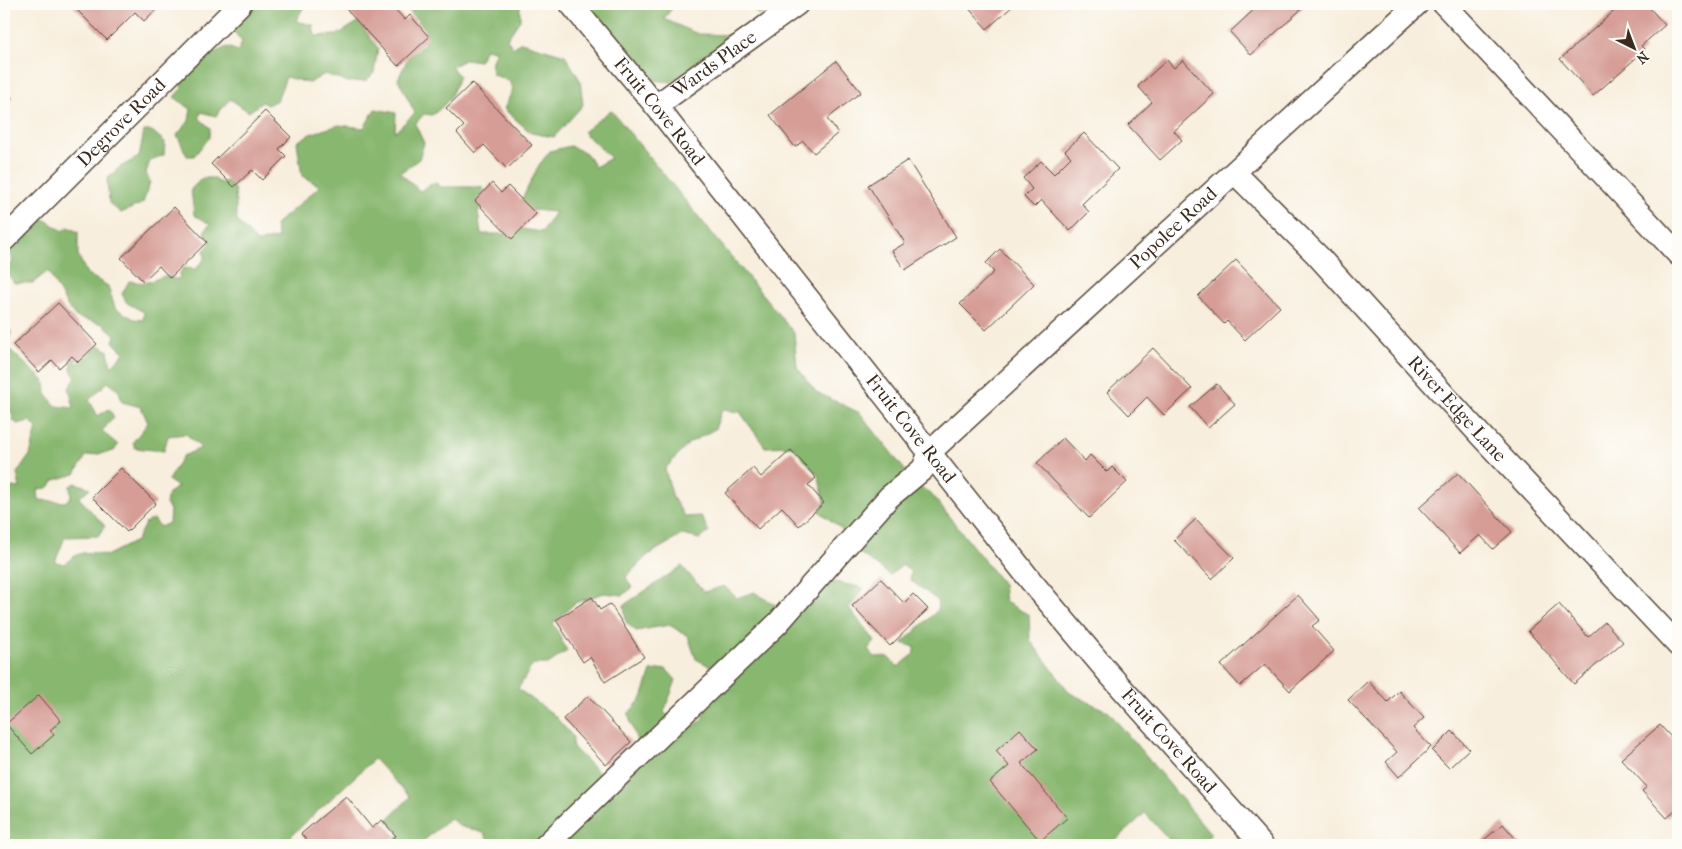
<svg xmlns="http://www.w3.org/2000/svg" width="1682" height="849" font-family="'IM FELL French Canon',serif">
<rect width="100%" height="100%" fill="#fdfcf7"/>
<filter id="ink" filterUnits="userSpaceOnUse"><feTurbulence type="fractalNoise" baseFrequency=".02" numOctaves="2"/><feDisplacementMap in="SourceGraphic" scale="10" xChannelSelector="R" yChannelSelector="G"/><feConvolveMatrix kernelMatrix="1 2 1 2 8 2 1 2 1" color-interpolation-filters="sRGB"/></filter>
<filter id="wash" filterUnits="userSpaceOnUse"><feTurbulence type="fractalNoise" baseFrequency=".0096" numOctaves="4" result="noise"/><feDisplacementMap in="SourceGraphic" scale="20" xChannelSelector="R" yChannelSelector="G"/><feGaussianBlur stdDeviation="1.12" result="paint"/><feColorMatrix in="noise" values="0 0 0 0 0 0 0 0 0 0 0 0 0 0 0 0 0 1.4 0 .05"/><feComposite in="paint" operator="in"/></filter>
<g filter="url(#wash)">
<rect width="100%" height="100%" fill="#f8eedd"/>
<path fill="#88b770" stroke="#627047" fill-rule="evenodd" d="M 257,4 L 302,4 L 303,8 L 296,21 L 313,25 L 315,36 L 337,35 L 358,22 L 378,48 L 374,73 L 366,81 L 348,82 L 325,74 L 309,83 L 286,77 L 277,100 L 267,105 L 262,102 L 249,112 L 230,99 L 216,116 L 201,112 L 199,118 L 210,128 L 209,138 L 194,156 L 187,156 L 177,135 L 189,121 L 191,109 L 174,97 L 182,88 L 179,82 L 207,56 L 227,47 L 238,51 L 242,42 L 232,29 Z
M 403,4 L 520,4 L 520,20 L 507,39 L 513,48 L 521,42 L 565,55 L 580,80 L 583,105 L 554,137 L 531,133 L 504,109 L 513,89 L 509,81 L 492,74 L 491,64 L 496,50 L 486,49 L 479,61 L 466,59 L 451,67 L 459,75 C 453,94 449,103 432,115 L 424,114 L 415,124 L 424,143 L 419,159 L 400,173 L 420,191 L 435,182 L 441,187 L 482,187 L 487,199 L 478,211 L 481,234 L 504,234 L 514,228 L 542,232 L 555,212 L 522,209 L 521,201 L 539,165 L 550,151 L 570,146 L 586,153 L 595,167 L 611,158 L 583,132 L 611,110 L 794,333 L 797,367 L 816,392 L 860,413 L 915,483 L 931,494 L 1003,584 L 1005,602 L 1029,615 L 1030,640 L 1070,693 L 1109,712 L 1211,834 L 1201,845 L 1174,845 L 1145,813 L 1111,845 L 487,845 L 489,842 L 484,833 L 459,826 L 450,818 L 419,845 L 392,845 L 391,844 L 400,834 L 387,820 L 410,797 L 374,759 L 293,834 L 285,845 L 4,845 L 4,486 L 20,488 L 17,473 L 30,455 L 37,428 L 30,421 L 17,424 L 13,420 L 12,412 L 4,409 L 4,320 L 11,332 L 7,347 L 45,382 L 46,394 L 56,406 L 74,408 L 69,388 L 76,378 L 71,370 L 73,358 L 78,364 L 99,345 L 108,351 L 111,367 L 124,353 L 113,342 L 115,335 L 103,324 L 76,317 L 68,307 L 48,271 L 33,283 L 14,283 L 6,271 L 13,260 L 8,253 L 42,218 L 63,231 L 68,227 L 78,232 L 78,255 L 87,274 L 108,286 L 115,308 L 134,319 L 143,320 L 144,312 L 127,303 L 122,294 L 129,281 L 144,283 L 165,276 L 175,279 L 181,278 L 179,275 L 183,268 L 196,269 L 205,258 L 204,251 L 211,242 L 204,232 L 210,224 L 194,215 L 191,189 L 202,178 L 214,178 L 220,183 L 227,181 L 235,190 L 237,221 L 257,242 L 278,238 L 275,225 L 320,186 L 302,176 L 297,142 L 310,134 L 339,125 L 364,128 L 375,109 L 396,113 L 395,132 L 415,113 L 398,79 L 408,58 L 425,43 L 421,36 L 426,30 ZM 108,382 L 119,391 L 122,402 L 141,407 L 148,423 L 133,442 L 135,448 L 164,451 L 168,436 L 186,434 L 201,448 L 183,456 L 168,480 L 178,487 L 168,493 L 166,504 L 170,510 L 169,523 L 160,527 L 154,519 L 146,522 L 136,541 L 106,556 C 90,550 77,551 65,564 L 55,562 L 65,537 L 98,536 L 105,526 L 79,498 L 90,488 L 76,483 L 70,486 L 71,497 L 65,502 L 39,500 L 38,489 L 48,488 L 55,480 L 75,474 L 86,456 L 114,451 L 118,445 L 102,431 L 114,417 L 109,409 L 98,416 L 89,400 ZM 722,410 L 740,412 L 765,447 L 792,446 L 818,475 L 825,502 L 819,511 L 845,532 L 854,549 L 890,575 L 903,565 L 911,572 L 910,580 L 937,600 L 938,610 L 902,643 L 915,647 L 913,655 L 898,667 L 888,657 L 875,657 L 868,649 L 875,641 L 849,608 L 864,588 L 835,582 L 779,607 L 754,592 L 737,598 L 724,586 L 704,592 L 682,566 L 624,605 L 626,622 L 636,631 L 669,625 L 688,636 L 696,659 L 717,670 L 702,720 L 681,734 L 664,712 L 676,680 L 666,669 L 651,671 L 642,698 L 628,714 L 637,741 L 601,775 L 572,746 L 573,737 L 553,714 L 518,689 L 533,664 L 548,664 L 567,651 L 553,623 L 575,603 L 604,593 L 623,595 L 632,588 L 626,577 L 648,555 L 682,535 L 700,539 L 709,532 L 701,516 L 685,517 L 673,498 L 665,469 L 689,443 L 715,429 Z
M 587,4 L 675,4 L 664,19 L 698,34 L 733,35 L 672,82 L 649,80 Z
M 749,4 L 776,4 L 759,16 Z
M 144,131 L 152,131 L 165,142 L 164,155 L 150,160 L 146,173 L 150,182 L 143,203 L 121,213 L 109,203 L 107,179 L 120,167 L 139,157 Z"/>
<g id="blocks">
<path fill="#d69d96" d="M 71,4 L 162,4 L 144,21 L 135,12 L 107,40 Z
M 350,4 L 382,4 L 385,7 L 390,4 L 405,20 L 410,15 L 429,37 L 398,66 L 345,8 Z
M 965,4 L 1015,4 L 987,29 Z
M 1260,4 L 1307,4 L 1251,55 L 1230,32 Z
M 1622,4 L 1646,4 L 1665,25 L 1641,46 L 1645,50 L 1593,96 L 1560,59 Z
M 1167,60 L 1174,68 L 1183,60 L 1214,94 L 1174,131 L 1182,140 L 1160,160 L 1128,125 L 1152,102 L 1138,86 Z
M 836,61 L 861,92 L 827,119 L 838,133 L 814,153 L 803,141 L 795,147 L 770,115 Z
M 472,83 L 532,145 L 507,169 L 484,145 L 475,153 L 457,133 L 464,126 L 446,108 Z
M 4,89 L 12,98 L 4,106 Z
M 265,111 L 291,137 L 279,149 L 286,156 L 262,180 L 252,170 L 234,187 L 211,164 Z
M 1084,133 L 1118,169 L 1082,204 L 1089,212 L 1070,231 L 1041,200 L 1034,207 L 1024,197 L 1032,189 L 1023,178 L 1041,161 L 1054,174 L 1071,157 L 1065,151 Z
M 908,160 L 956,237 L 905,270 L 892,251 L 905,243 L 868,185 Z
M 492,183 L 501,193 L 508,186 L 536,214 L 512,239 L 475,201 Z
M 174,207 L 207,242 L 170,278 L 159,266 L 143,281 L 121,258 Z
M 1000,249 L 1034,284 L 986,330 L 960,304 L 994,272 L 986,263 Z
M 1236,260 L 1280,307 L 1245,340 L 1227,321 L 1224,324 L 1198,296 Z
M 58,303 L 97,344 L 78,362 L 72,356 L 59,368 L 52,360 L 39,372 L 13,345 Z
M 1153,348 L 1192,389 L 1164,415 L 1147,397 L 1129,415 L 1107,392 Z
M 1217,384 L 1235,404 L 1208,428 L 1190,407 Z
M 1063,438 L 1085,461 L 1090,455 L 1107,472 L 1112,467 L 1127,482 L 1089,518 L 1037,463 Z
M 791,450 L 816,478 L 808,485 L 824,503 L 799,526 L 782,507 L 758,529 L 725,493 L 753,468 L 761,477 Z
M 121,468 L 156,503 L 127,532 L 92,497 Z
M 1458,473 L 1512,532 L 1493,549 L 1480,535 L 1460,553 L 1419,508 Z
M 1196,519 L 1234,558 L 1212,579 L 1174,540 Z
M 881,579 L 904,603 L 913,594 L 928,609 L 890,646 L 852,606 Z
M 1298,595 L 1320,620 L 1312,626 L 1334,651 L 1290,691 L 1265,664 L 1240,686 L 1221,665 Z
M 592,597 L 600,610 L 610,604 L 644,657 L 605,682 L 590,657 L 583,662 L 556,620 Z
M 1559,604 L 1588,637 L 1605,622 L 1623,642 L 1574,684 L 1528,631 Z
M 1368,681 L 1388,702 L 1399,691 L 1424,718 L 1413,728 L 1431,747 L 1399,777 L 1386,762 L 1397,752 L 1348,700 Z
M 39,695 L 61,721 L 50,730 L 54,735 L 32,754 L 6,724 Z
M 588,696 L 631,742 L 606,765 L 563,719 Z
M 1660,725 L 1678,745 L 1678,808 L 1667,818 L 1642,791 L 1647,787 L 1621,759 Z
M 1020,729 L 1038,749 L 1021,763 L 1067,818 L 1040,841 L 990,782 L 1009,766 L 996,751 Z
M 1452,731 L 1469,749 L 1449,768 L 1432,751 Z
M 346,796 L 372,828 L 382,820 L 396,836 L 385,845 L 311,845 L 301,834 Z
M 1503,824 L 1521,845 L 1478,845 Z"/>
</g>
</g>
<g filter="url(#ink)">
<use href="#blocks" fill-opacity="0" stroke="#57473b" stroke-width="1"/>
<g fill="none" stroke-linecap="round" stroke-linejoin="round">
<g stroke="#57473b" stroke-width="25">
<g id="minor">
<path id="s1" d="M 571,4 L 656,106 L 1031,581 L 1110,675 L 1262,845"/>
<path d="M 1444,4 L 1678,254"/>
<path id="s2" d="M 656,106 L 797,4"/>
<path id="s3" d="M 1235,173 L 1317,255 L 1484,439 L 1678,645"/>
<path id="s4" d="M 4,240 L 240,4"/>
<path id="s5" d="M 546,845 L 778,623 L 889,497 L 923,469 L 930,452 L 1417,4"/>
</g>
</g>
<use href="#minor" stroke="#fff" stroke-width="22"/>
</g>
</g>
<g text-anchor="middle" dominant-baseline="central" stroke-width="4" stroke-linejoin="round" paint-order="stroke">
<g font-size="19" fill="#3b2a1e" stroke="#fdfcf7">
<text stroke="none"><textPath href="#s2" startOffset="72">Wards Place</textPath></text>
<text stroke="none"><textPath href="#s1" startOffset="139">Fruit Cove Road</textPath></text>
<text stroke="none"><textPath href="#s4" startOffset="166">Degrove Road</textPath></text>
<text stroke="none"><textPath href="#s5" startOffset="882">Popolee Road</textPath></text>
<text stroke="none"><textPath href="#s3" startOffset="324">River Edge Lane</textPath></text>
<text stroke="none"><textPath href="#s1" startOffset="544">Fruit Cove Road</textPath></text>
<text stroke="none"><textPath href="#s1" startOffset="949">Fruit Cove Road</textPath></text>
</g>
</g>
<rect width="1682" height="849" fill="none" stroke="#fdfcf7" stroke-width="20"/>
<g transform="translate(1634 48) rotate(138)" stroke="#fdfcf7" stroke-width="4" paint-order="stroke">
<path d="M0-4L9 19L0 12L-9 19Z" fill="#3b2a1e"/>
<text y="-8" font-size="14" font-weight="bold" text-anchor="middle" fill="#3b2a1e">N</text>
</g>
</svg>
